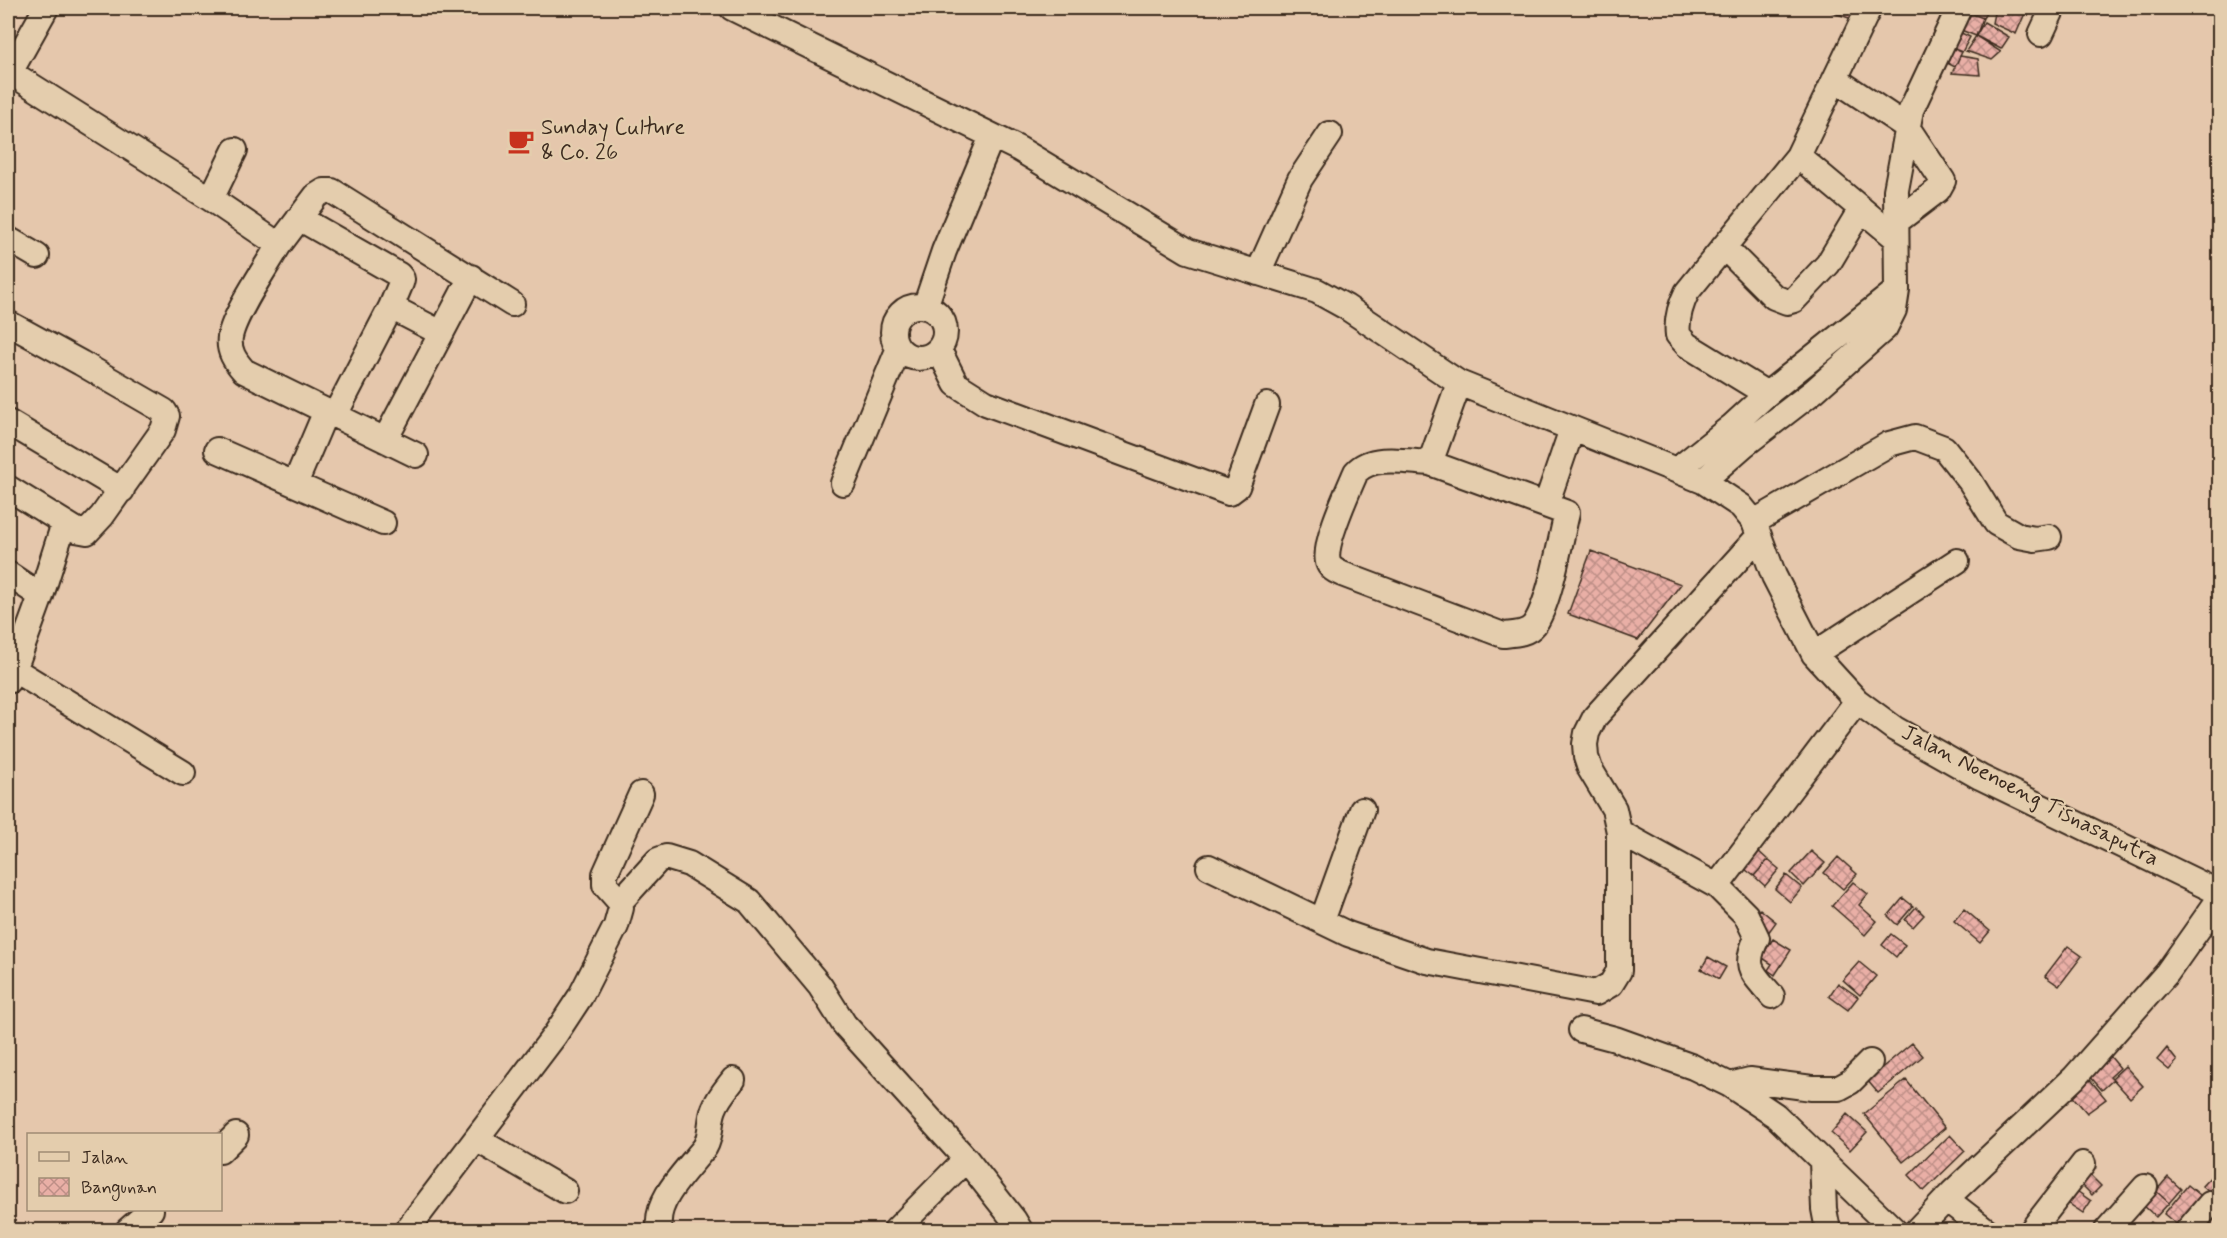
<svg xmlns="http://www.w3.org/2000/svg" width="2227" height="1238" font-family="Mynerve,sans-serif">
<defs>
<pattern id="building-cross-hatch" width="8" height="8" patternUnits="userSpaceOnUse" patternTransform="scale(1.5)"><rect width="8" height="8" fill="#e9afa6"/><path d="M0 0l8 8M0 8l8-8" fill="none" stroke="#be8f87"/></pattern>
</defs>
<rect width="100%" height="100%" fill="#e5c7ac"/>
<filter id="ink" filterUnits="userSpaceOnUse"><feTurbulence type="fractalNoise" baseFrequency=".0167" numOctaves="2"/><feDisplacementMap in="SourceGraphic" scale="12" xChannelSelector="R" yChannelSelector="G"/><feConvolveMatrix kernelMatrix="1 2 1 2 8 2 1 2 1" color-interpolation-filters="sRGB"/></filter>
<g filter="url(#ink)">
<path fill="url(#building-cross-hatch)" stroke="#3b2a1e" stroke-width="1.5" d="M 1834,8 L 1859,8 L 1852,19 L 1832,12 Z
M 1929,8 L 1943,8 L 1940,13 Z
M 1964,8 L 1989,8 L 1983,18 L 1963,10 Z
M 1995,8 L 2018,8 L 2026,11 L 2016,34 L 1992,23 Z
M 1963,10 L 1983,18 L 1976,36 L 1956,28 Z
M 1984,22 L 2009,37 L 2001,49 L 1976,36 Z
M 1957,31 L 1970,37 L 1962,52 L 1946,46 Z
M 1976,36 L 2001,52 L 1992,60 L 1966,51 Z
M 1946,46 L 1962,52 L 1955,67 L 1939,59 Z
M 1960,56 L 1978,59 L 1980,75 L 1952,73 Z
M 1591,551 L 1681,584 L 1638,640 L 1568,614 Z
M 1757,850 L 1768,860 L 1754,876 L 1742,867 Z
M 1811,851 L 1825,863 L 1804,886 L 1791,873 Z
M 1838,857 L 1857,874 L 1843,889 L 1824,873 Z
M 1768,860 L 1779,869 L 1765,886 L 1754,876 Z
M 1786,875 L 1802,888 L 1790,902 L 1775,889 Z
M 1853,882 L 1868,894 L 1859,905 L 1877,921 L 1865,935 L 1832,906 Z
M 1903,898 L 1913,906 L 1897,925 L 1888,916 Z
M 1916,907 L 1924,915 L 1913,927 L 1905,920 Z
M 1760,909 L 1776,922 L 1768,933 L 1752,920 Z
M 1964,909 L 1990,931 L 1980,943 L 1954,921 Z
M 1891,934 L 1905,945 L 1896,957 L 1882,945 Z
M 1773,939 L 1791,950 L 1775,975 L 1768,970 L 1772,964 L 1761,957 Z
M 2068,946 L 2082,956 L 2059,986 L 2045,976 Z
M 1708,957 L 1726,967 L 1719,979 L 1701,969 Z
M 1859,962 L 1876,976 L 1860,995 L 1843,980 Z
M 1838,983 L 1858,997 L 1848,1010 L 1829,996 Z
M 1912,1043 L 1923,1056 L 1878,1093 L 1867,1080 Z
M 2167,1048 L 2177,1061 L 2169,1070 L 2157,1060 Z
M 2109,1055 L 2120,1068 L 2110,1077 L 2113,1080 L 2102,1090 L 2088,1074 Z
M 2125,1066 L 2143,1086 L 2130,1098 L 2112,1078 Z
M 2087,1076 L 2106,1099 L 2087,1113 L 2068,1091 Z
M 1906,1080 L 1945,1128 L 1903,1162 L 1864,1114 Z
M 1847,1114 L 1867,1132 L 1850,1150 L 1831,1133 Z
M 1950,1135 L 1965,1151 L 1924,1191 L 1909,1175 Z
M 2220,1167 L 2220,1194 L 2216,1198 L 2202,1186 Z
M 2085,1170 L 2101,1186 L 2092,1195 L 2076,1179 Z
M 2168,1177 L 2181,1189 L 2169,1203 L 2156,1191 Z
M 2188,1185 L 2205,1199 L 2181,1228 L 2164,1214 Z
M 2074,1189 L 2091,1201 L 2083,1213 L 2065,1201 Z
M 2156,1191 L 2169,1203 L 2156,1217 L 2143,1205 Z
M 2151,1222 L 2161,1230 L 2143,1230 Z"/>
<g fill="none" stroke-linecap="round" stroke-linejoin="round">
<g stroke="#3b2a1e" stroke-width="28">
<path id="minor" d="M 732,8 L 1019,149 L 1188,251 L 1317,291 L 1346,307 L 1459,383 L 1703,481 L 1741,506 L 1754,522 L 1774,576 L 1814,654 L 1857,701 L 1895,729 L 1980,777 L 2220,893
M 1869,8 L 1798,156 L 1687,292 C 1680,306 1676,319 1678,335 L 1687,345 L 1767,394 L 1897,290
M 2041,34 L 2053,8
M 8,71 L 211,199 L 279,245 L 316,196 L 324,191 L 332,191 L 512,304
M 8,76 L 46,8
M 1835,79 L 1907,127 L 1943,181 L 1938,190 L 1896,222
M 1798,156 L 1896,238
M 211,199 L 235,150
M 299,218 L 399,275 L 402,279 L 401,283 L 391,307 L 441,333
M 8,239 L 37,256
M 279,245 C 266,267 234,314 230,337 C 228,351 235,361 244,371 L 416,455
M 1724,247 L 1774,297 L 1787,302 L 1794,300 L 1828,264 L 1861,209
M 1258,273 L 1300,179 L 1330,134
M893 332a26 26 0 1 1 52 0a26 26 0 1 1-52 0Z
M 925,307 L 944,251 L 992,136
M 8,323 L 81,363 L 164,411 L 167,416 L 163,430 L 102,516 L 87,532 L 76,530 L 8,488
M 939,350 L 956,384 L 986,403 L 1229,493 L 1237,487 L 1267,405
M 335,415 L 391,307
M 8,422 L 122,490
M 385,440 L 471,277
M 217,450 L 383,523
M 1430,463 C 1408,462 1372,454 1356,472 C 1348,491 1323,544 1328,562 C 1330,569 1336,571 1342,574 L 1503,635 C 1514,634 1527,634 1534,625 C 1550,603 1560,541 1567,513 L 1430,463 L 1459,383
M 1677,470 L 1731,427 L 1767,394
M 1703,481 L 1744,445 L 1814,391 L 1885,328 L 1894,310 L 1897,290 L 1896,190 L 1911,110 L 1959,8
M 843,483 L 898,350
M 295,484 L 326,411
M 1546,505 L 1572,429
M 1754,522 L 1889,444 L 1915,437 L 1944,448 L 1970,481 L 1996,523 L 2019,536 L 2035,539 L 2049,537
M 8,574 L 41,596
M 1814,654 L 1957,561
M 8,666 L 183,773
M 8,681 L 14,670 L 41,596 L 64,523
M 1619,832 L 1717,886 L 1857,701
M 1209,867 L 1348,934 L 1427,961 L 1596,993 L 1611,984 L 1619,971 L 1619,832 L 1614,809 L 1590,769 L 1586,757 L 1585,744 L 1587,733 L 1595,717 L 1758,537
M 1717,886 L 1746,915 L 1757,938 C 1742,968 1753,973 1772,996
M 620,902 L 658,860 L 666,857 L 689,864 L 749,901 L 820,986 L 844,1024 L 966,1159 L 1014,1220 L 1020,1230
M 1322,921 L 1362,810
M 1581,1030 L 1615,1039 L 1693,1067 L 1730,1085 L 1775,1115 L 1894,1230
M 1730,1085 L 1750,1080 L 1812,1088 L 1839,1088 L 1850,1082 L 1870,1062
M 476,1139 L 565,1191
M 220,1151 L 236,1135
M 1822,1162 L 1824,1209 L 1828,1230
M 1946,1199 L 1986,1230
M 128,1230 L 151,1210
M 407,1230 L 555,1035 L 580,997 L 616,926 L 621,908 L 620,902 L 605,885 L 605,874 L 641,794
M 660,1230 C 652,1202 688,1169 705,1147 C 712,1135 709,1122 714,1109 C 718,1098 726,1089 733,1080
M 896,1230 L 966,1159
M 1917,1230 L 1952,1193 L 2074,1078 L 2167,973 L 2220,898
M 2032,1230 L 2083,1164
M 2107,1230 L 2145,1187
M 2188,1230 L 2210,1204"/>
</g>
<use href="#minor" stroke="#e4cdad" stroke-width="24"/>
</g>
</g>
<defs>
<g id="cafe-bare" transform="scale(2.07)"><path d="M-5.5-4.5H6V0H3Q3 3.5 0 3.5H-2.5Q-5.5 3.5-5.5 0ZM3-3.2v2h1.7v-2ZM-6 4.5H4V6H-6Z" fill="#c8321e" stroke="#e4cdad" stroke-width="2.5" paint-order="stroke"/></g>
</defs>
<g fill-rule="evenodd">
<use href="#cafe-bare" x="521" y="141"/>
</g>
<g text-anchor="middle" dominant-baseline="central" stroke-width="4.5" stroke-linejoin="round" paint-order="stroke">
<g font-size="22" fill="#3b2a1e" stroke="#e4cdad" text-anchor="start">
<text x="541" y="128">Sunday Culture<tspan x="541" dy="25">&amp; Co. 26</tspan></text>
</g>
<g font-size="22" fill="#3b2a1e" stroke="#e4cdad">
<text transform="translate(2030 796) rotate(27)">Jalan Noenoeng Tisnasaputra</text>
</g>
</g>
<rect width="2227" height="1238" fill="none" stroke="#e4cdad" stroke-width="30"/>
<rect x="15" y="15" width="2197" height="1208" fill="none" stroke="#3b2a1e" stroke-width="2" filter="url(#ink)"/>
<rect x="27" y="1133" width="195" height="78" fill="#e4cdad" stroke="#a08c74" stroke-width="1.5"/>
<rect x="39" y="1152" width="30" height="9" fill="#e4cdad" stroke="#a08c74" stroke-width="1.5"/>
<text x="81" y="1163" font-size="18" fill="#3b2a1e">Jalan</text>
<rect x="39" y="1178" width="30" height="18" fill="url(#building-cross-hatch)" stroke="#a08c74" stroke-width="1.5"/>
<text x="81" y="1193" font-size="18" fill="#3b2a1e">Bangunan</text>
</svg>
